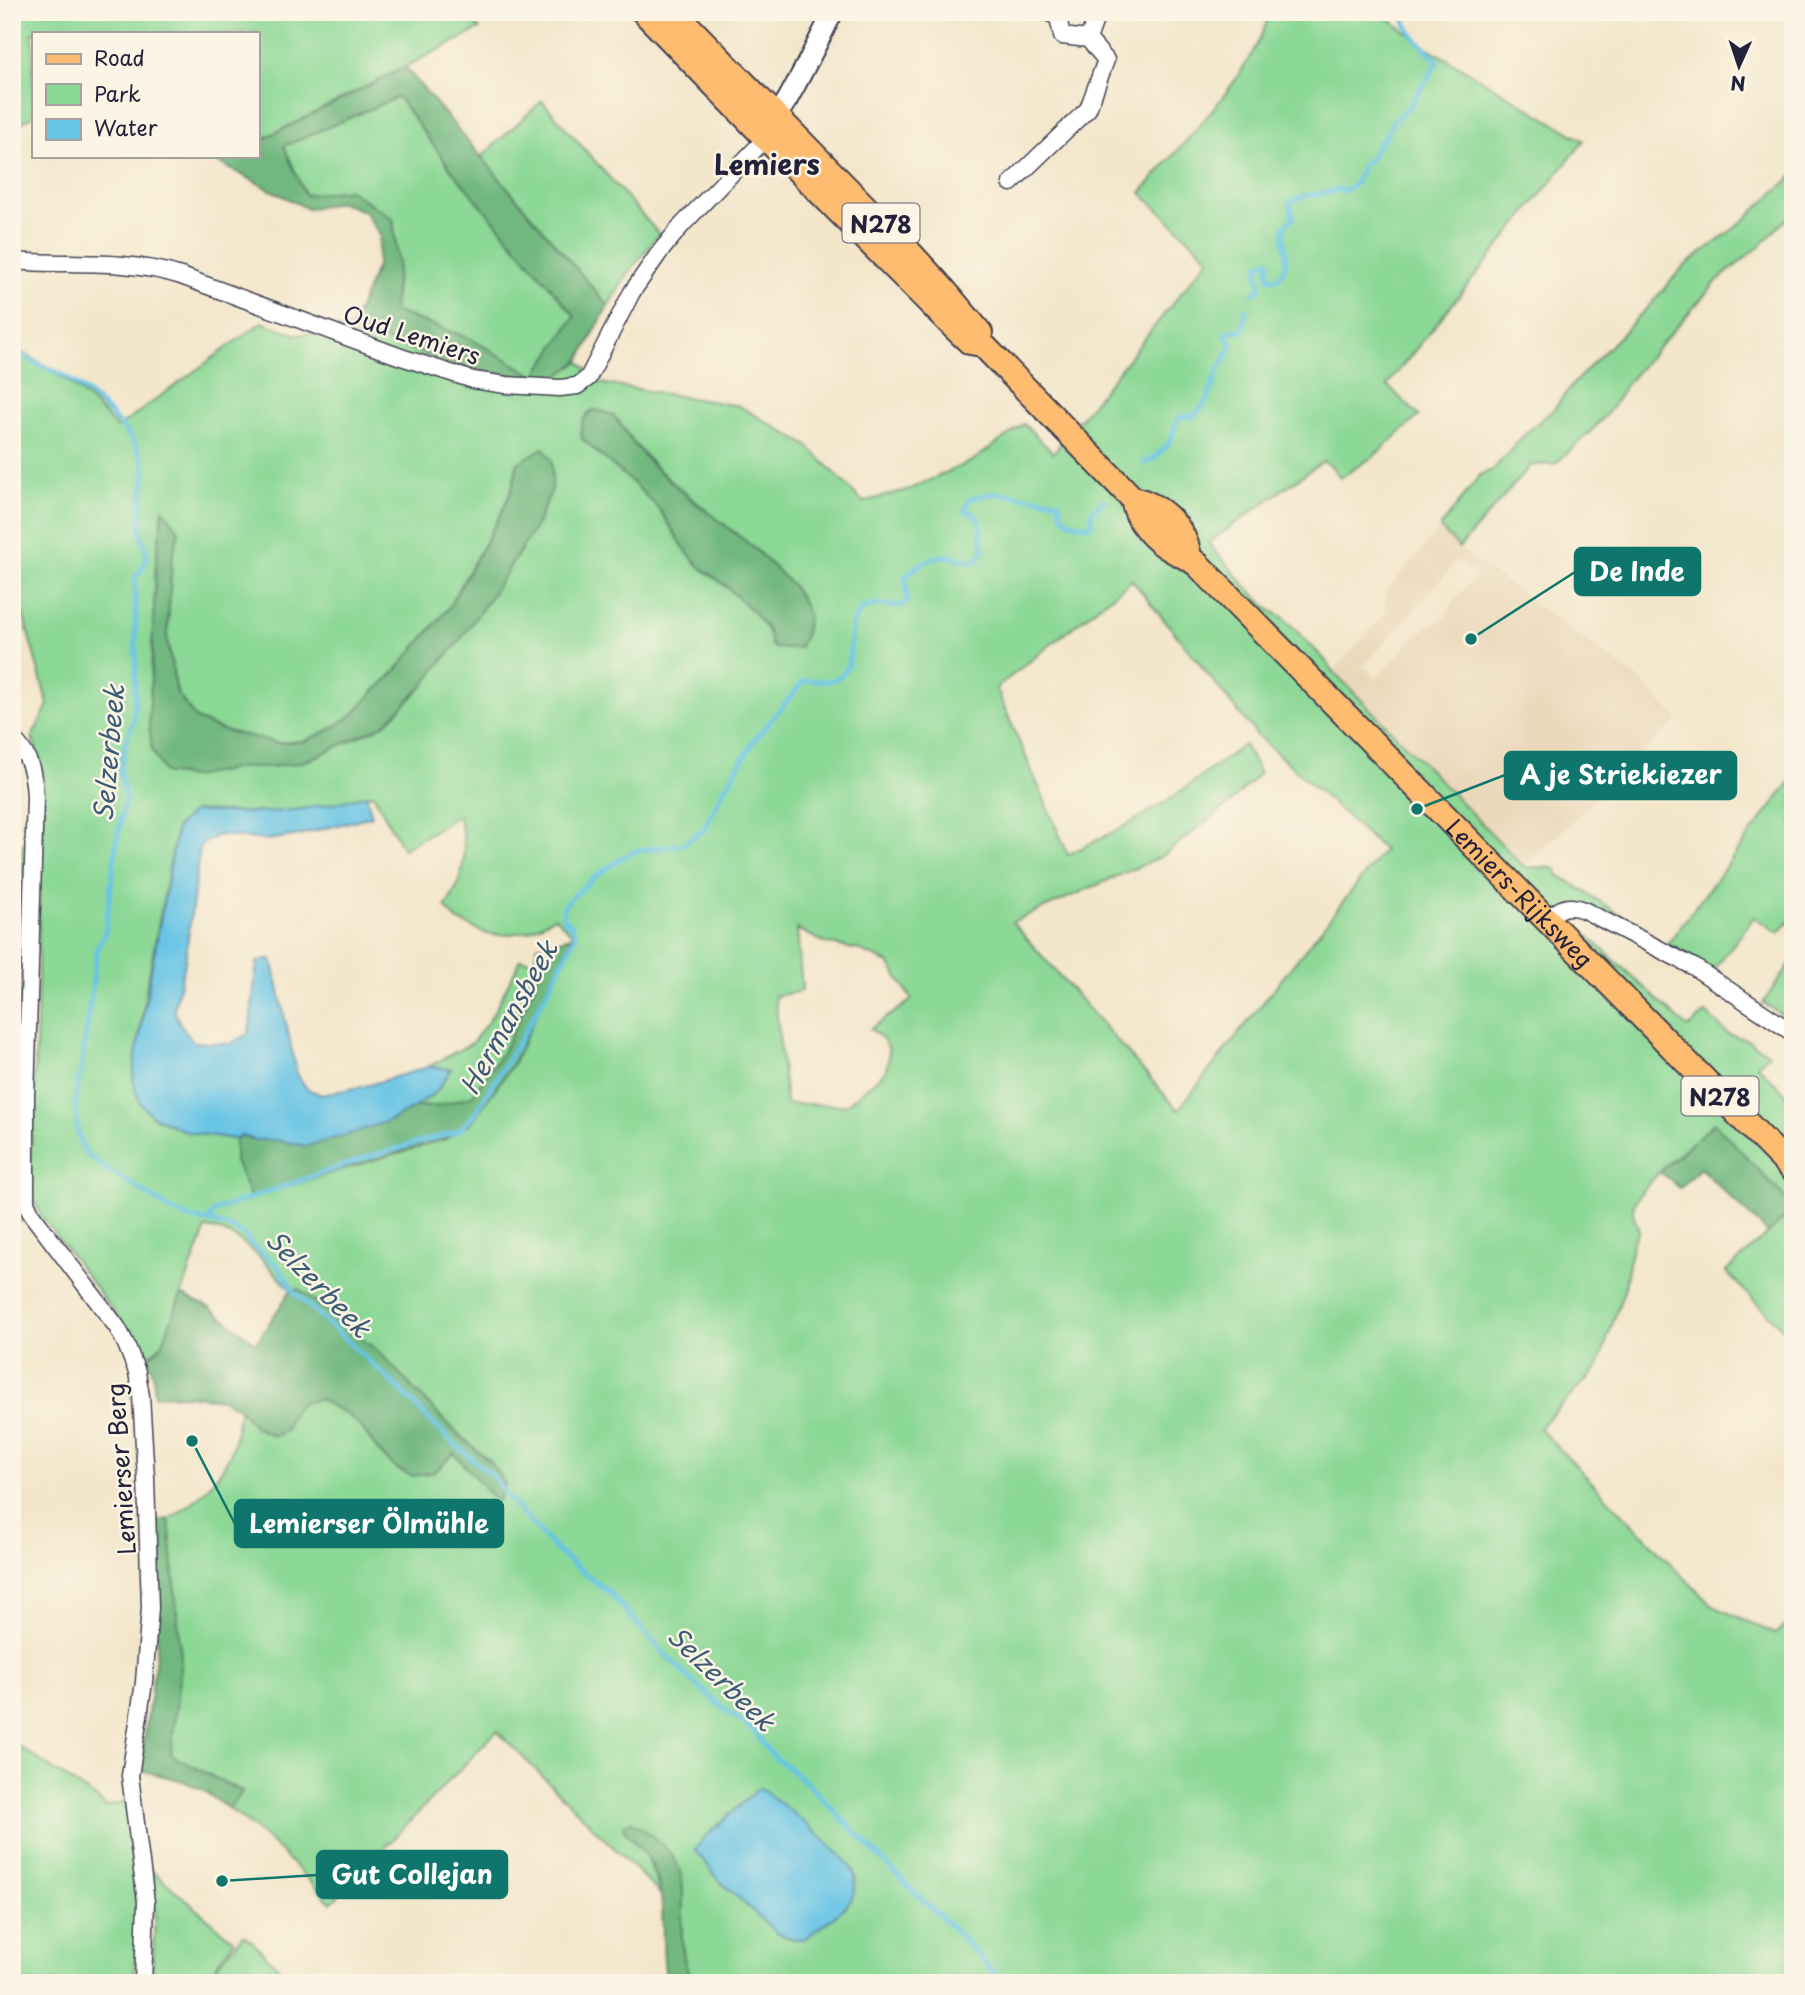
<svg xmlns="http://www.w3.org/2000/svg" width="1805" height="1995" font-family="'Playpen Sans',sans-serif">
<rect width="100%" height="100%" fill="#fcf5e5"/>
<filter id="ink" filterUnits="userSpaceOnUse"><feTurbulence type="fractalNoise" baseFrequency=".0143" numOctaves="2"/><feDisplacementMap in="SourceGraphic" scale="14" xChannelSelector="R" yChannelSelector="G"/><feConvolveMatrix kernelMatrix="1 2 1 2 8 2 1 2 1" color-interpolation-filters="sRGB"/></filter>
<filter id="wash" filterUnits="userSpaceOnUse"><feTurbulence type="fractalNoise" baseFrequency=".00686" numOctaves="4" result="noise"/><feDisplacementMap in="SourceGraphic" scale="28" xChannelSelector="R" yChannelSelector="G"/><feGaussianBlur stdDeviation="1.57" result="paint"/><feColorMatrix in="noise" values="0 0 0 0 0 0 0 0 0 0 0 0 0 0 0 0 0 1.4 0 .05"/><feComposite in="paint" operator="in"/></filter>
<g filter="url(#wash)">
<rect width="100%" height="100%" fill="#f3e6cb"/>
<path fill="#ead8ba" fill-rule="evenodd" d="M 1440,528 L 1459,548 L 1637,678 L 1678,719 L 1524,867 L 1334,672 L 1386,611 L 1385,595 L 1388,589 ZM 1458,560 L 1475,575 L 1452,605 L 1443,620 L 1430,625 L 1414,638 L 1376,679 L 1363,666 Z"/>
<path fill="#8cd896" stroke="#577d68" stroke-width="2" fill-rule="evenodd" d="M 12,12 L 464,12 L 480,29 L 257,142 L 257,33 L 33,33 L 33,116 L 12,128 Z
M 1270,12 L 1380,12 L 1425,46 L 1584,141 L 1387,385 L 1419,416 L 1374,456 L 1340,478 L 1333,468 L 1323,461 L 1208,543 L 1253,594 L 1272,611 L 1284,618 L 1324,659 L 1334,672 L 1524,867 L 1555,868 L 1559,875 L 1639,927 L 1612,918 L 1568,913 L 1574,923 L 1688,1028 L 1706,1013 L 1728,1034 L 1747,1040 L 1769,1054 L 1757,1065 L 1793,1101 L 1793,1206 L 1713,1124 C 1698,1138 1633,1190 1633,1209 C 1632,1215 1638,1225 1639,1231 L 1632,1243 L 1625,1287 L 1597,1369 L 1539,1428 L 1711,1605 L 1775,1634 L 1793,1619 L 1793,1983 L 693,1983 L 684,1962 L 682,1940 L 682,1912 L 673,1856 L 642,1829 L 631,1822 C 641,1847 654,1868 660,1894 L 497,1731 L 331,1903 C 299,1870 267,1836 229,1809 L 241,1791 L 170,1755 L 181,1659 L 169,1519 C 195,1504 219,1480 231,1452 C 236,1439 237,1423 240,1409 L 256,1428 L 286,1431 L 289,1418 L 301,1402 L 319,1399 L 347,1414 L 362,1428 L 379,1452 L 397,1469 L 412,1476 L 454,1453 L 497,1502 L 505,1484 L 491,1463 L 299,1289 L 291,1290 C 267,1265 242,1231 206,1228 L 162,1345 L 148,1357 L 139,1348 L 120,1320 L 42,1217 L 33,1199 L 29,1187 L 37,1024 L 40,846 L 44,790 L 39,757 L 32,737 L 48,705 L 21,607 L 12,604 L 12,348 C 52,366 88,395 117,428 L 262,322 L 298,335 L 351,328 L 428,356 L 551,381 L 579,361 L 600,383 L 739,406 L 808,446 L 863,502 L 910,489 L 972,461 L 1024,424 L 1053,453 L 1209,258 L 1141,193 C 1184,140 1251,78 1270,12 ZM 618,420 C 655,481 720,514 769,564 C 784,580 796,588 806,609 L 770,637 C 766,622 737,595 724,585 C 715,578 706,573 698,565 C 682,550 674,529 661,512 C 643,489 615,467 593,449 ZM 518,463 L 523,547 L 458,643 L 440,663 L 425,684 L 384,725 L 310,759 L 297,763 L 271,767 L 245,767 L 218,771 L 165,773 L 152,750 L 149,724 L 156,562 L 163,510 L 179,531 L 172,558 L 167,640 L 177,693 L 196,719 L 222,730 L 278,743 L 305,741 L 331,729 L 355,713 L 373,692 L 391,676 L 448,609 L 501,514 L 512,489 ZM 1132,580 L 1257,735 L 1384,850 L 1178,1110 L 1012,922 L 1161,857 L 1230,803 L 1260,773 L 1244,745 L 1169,800 L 1125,826 L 1068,855 L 996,688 ZM 373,794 L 403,849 L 458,816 C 469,847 465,881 445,907 L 457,920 L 487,934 L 504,935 L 529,931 L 555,917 L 573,935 L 513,1064 L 445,1139 L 336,1171 L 251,1198 L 235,1161 L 235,1139 L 187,1132 L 152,1116 L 133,1080 L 147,985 L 177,827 L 194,811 L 280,813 L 331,806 ZM 797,929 L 826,943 L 859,950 L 889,963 L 912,1000 L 870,1029 C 889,1041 893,1050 885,1072 L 846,1105 L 786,1104 L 775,996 L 802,991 ZM 774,1798 L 845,1861 L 847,1906 L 804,1939 L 790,1938 L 777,1933 L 720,1881 Z
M 398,97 L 453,172 L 575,316 L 535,376 L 469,338 L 393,311 L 398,264 L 393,219 L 350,190 L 305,195 L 283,146 Z
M 542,101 L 659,234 L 630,271 L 608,306 L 481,157 Z
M 1793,176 L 1793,212 L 1761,245 L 1717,281 L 1626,384 L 1611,409 L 1593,429 L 1555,464 L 1531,465 L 1459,548 L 1440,528 L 1480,475 L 1493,470 L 1527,432 L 1553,410 L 1574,383 L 1650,305 L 1683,267 L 1736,227 Z
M 1793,778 L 1793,917 L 1779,933 L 1754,917 L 1713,971 L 1668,943 Z
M 23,843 L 29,845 L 25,946 L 19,955 L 19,981 L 23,988 L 22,1024 L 16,1162 L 16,1196 L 25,1218 L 12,1228 L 12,1002 Z
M 546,944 L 535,984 L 504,1050 L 472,1097 L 438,1106 L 415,1107 L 437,1091 L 450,1069 L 428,1067 L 472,1043 L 492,1016 L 521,959 L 534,962 L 537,946 Z
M 1793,960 L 1793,1022 L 1763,1003 Z
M 1793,1210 L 1793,1339 L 1726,1272 Z
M 12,1742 L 99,1800 L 106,1807 L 125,1801 L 138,1912 L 134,1983 L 12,1983 Z
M 150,1869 L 234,1941 L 215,1966 L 230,1983 L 152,1983 L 155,1913 Z
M 244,1935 L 252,1941 L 292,1982 L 233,1983 L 217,1965 Z"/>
<path fill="#71b87f" stroke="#4a6d5d" stroke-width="2" fill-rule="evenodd" d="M 405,67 L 608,306 L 579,361 L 551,381 L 484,372 L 457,365 L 351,328 L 377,266 L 380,235 L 364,211 L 340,202 L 308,209 L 217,162 L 230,156 L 257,156 L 257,142 ZM 398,97 L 453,172 L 575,316 L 535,376 L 469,338 L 393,311 L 398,264 L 393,219 L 350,190 L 305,195 L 284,146 Z
M 594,410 L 601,411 L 613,415 L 636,447 L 651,464 L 688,497 L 752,546 L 792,585 L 803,603 L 808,615 L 805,636 L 799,648 L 775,648 L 771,645 L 768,631 L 753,612 L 725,585 L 699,566 L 684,548 L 659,509 L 633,483 L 582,439 C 580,427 582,415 594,410 Z
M 543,448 L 552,461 L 552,489 L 537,524 L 489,599 L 458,643 L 440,663 L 425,684 L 384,725 L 310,759 L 297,763 L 271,767 L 245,767 L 192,777 L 165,773 L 152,750 L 149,724 L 156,562 L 163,509 L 179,531 L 172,558 L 167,640 L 177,693 L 196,719 L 222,730 L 278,743 L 305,741 L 331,729 L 355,713 L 373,692 L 391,676 L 448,609 L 501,514 L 512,489 L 518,463 Z
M 573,936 L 513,1064 L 470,1124 L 445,1139 L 336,1171 L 251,1198 L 235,1161 L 235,1139 L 242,1136 L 256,1140 L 276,1140 L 306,1146 L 391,1120 L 415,1107 L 438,1106 L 472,1096 L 504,1050 L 535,984 L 546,944 Z
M 1714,1123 L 1793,1206 L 1793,1210 L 1768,1233 L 1700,1168 L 1680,1188 L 1660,1172 Z
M 299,1289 L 380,1353 L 449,1426 L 491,1463 L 505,1484 L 497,1502 L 454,1453 L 435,1472 L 412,1476 L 397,1469 L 379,1452 L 362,1428 L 347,1414 L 319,1399 L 301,1403 L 289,1418 L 286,1431 L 274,1436 L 256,1428 L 240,1409 L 223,1399 L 184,1395 L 155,1396 L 153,1374 L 148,1357 L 162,1345 L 181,1294 L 209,1307 L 256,1343 L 291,1290 Z
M 169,1519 L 181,1659 L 171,1755 L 242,1792 L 229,1809 L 201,1789 L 183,1781 L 140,1770 L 157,1649 L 157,1521 Z
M 631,1822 C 650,1833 673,1849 680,1871 C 683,1879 683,1889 683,1898 C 682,1926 678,1957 693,1983 L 667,1983 C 658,1943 670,1900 651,1863 C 644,1850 631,1840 623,1829 L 625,1824 Z"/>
<path fill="#67c4e5" stroke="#447390" stroke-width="2" d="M 366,795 L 372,816 L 300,835 L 267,840 L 218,835 L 200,845 L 185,961 L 174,1010 L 178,1020 L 190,1038 L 195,1042 L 230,1044 L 249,1033 L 257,962 L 272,959 L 297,1074 L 307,1089 L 322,1095 L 369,1085 L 428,1067 L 451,1069 L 437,1091 L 415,1107 L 391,1120 L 347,1135 L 306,1146 L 276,1140 L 256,1140 L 242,1136 L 235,1139 L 187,1132 L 152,1116 L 139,1102 L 133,1080 L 135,1061 L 177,827 L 194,811 C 256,815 306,813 366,795 Z
M 759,1788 C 778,1800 849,1856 855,1875 C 856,1879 855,1888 854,1892 C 850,1910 818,1928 804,1939 L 790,1938 L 777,1933 L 720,1881 L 695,1850 L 704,1838 Z"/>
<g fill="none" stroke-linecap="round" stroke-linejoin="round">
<path stroke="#67c4e5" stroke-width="5" d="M 1253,294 L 1261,287 L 1257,273 L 1259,265 L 1268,260 L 1270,263 L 1268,269 L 1269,279 L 1278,278 C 1293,263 1282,245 1284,227 L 1293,218 L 1290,203 C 1303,192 1323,197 1337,189 L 1344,191 L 1356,183 L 1363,165 L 1371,158 L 1378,144 L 1387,134 L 1392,122 L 1410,106 L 1438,61 C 1425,47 1403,32 1404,12
M 12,347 C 18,352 24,357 30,360 C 41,366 54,369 64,376 C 91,393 140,436 144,469 C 146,485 140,506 140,523 C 140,549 157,552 135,578 L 136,667 L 134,719 L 125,744 L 120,773 L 125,794 L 125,802 L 117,839 L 105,933 L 97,949 L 81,1072 C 73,1094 73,1138 89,1157 L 176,1213 L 189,1218 L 209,1221 L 235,1229 L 246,1237 L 252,1245 L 277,1265 L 295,1293 L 390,1380 L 454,1444 L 492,1475 L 508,1498 L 560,1554 L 610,1593 L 658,1647 L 687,1676 L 717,1703 L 754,1731 L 766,1748 L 774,1757 L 802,1778 L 913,1891 L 952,1927 L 1003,1983
M 1144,463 C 1156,458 1167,448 1172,436 C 1177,425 1172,414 1192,417 C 1213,400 1209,390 1219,369 C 1223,360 1229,353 1232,344 L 1226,337 L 1226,333 L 1229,331 L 1243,330 L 1246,309
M 209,1221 L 212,1214 L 219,1209 L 368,1157 L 459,1131 L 476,1112 L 520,1040 L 545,996 L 576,935 L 570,923 L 565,921 L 563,916 L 564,906 L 569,900 L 596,876 L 622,858 L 635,851 L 683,844 L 704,830 L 722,793 L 755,739 L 804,681 C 813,680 824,682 832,680 C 864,671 839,624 864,608 C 876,600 894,611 907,602 L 906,576 C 915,567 932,556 946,556 C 958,555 965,565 978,560 L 983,550 L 979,520 L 976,516 L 965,510 L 970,499 L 995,493 L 1051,500 L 1059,502 C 1060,523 1072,523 1090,526 L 1092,524 L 1092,512 L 1104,500"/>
</g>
</g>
<g filter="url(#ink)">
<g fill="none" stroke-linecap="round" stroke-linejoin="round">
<g stroke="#413f51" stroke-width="19">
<path id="minor" d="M 1088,39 L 1098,12
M 1011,183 L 1088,109 L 1106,60 L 1088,39 L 1062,36 L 1058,17 L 1047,12
M 12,261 C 69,266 126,258 181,276 L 401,357 L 473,380 L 506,385 L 560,388 L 577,386 L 588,378 L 632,292 L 659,253 L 682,225 L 766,138
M 12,738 C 30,754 34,774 35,797 L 26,1097 L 26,1202 L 32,1215 L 117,1327 L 126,1344 L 137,1372 L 141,1396 L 146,1478 L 150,1608 L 144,1682 L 130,1776 L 146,1902 L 143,1983
M 1547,920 C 1560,907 1568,903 1586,911 L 1694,967 L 1793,1033"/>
</g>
<g stroke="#413f51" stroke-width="23">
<path id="tertiary" d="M 770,128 C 775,116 784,107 790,95 C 805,68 819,40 833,12"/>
</g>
<g stroke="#413f51" stroke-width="28">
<g id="primary">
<path d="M 644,12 L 766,138 L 954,327 L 970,342 L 982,344 L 1133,499 C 1161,505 1185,528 1189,557"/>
<path d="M 674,12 L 909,252 L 943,289 L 980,333"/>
<path id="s1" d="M 1133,499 C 1137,522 1154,540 1174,551 C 1184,557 1189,557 1198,565 L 1793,1170"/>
</g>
</g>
<use href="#minor" stroke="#fff" stroke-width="16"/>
<use href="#tertiary" stroke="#fff" stroke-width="19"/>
<use href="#primary" stroke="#fdbc70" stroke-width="24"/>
</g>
</g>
<g text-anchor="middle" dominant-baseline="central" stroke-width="5" stroke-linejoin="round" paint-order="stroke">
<g fill="#fcf5e5" stroke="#63616e" stroke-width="2">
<rect x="842.5" y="203.5" width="77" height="39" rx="5"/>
<rect x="1681.5" y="1076.5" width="77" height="39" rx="5"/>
</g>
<g font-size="23" font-weight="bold" fill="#22223b">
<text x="881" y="223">N278</text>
<text x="1720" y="1096">N278</text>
</g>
<g font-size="24" fill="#22223b" stroke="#fcf5e5">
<text transform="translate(412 334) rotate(18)">Oud Lemiers</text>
<text stroke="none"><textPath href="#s1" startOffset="556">Lemiers-Rijksweg</textPath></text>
<text transform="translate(120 1469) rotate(-94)">Lemierser Berg</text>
</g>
<g font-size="26" font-style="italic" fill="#3a5b76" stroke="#fcf5e5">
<text transform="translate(108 753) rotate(-85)">Selzerbeek</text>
<text transform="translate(508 1017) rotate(-61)">Hermansbeek</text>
<text transform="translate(319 1283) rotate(46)">Selzerbeek</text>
<text transform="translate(722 1678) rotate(44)">Selzerbeek</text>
</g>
<g font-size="28" font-weight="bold" fill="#22223b" stroke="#fcf5e5">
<text x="767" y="163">Lemiers</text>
</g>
</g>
<path fill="none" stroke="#0f766e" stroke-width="2.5" d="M1471 639L1575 572M1417 809L1505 775M192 1441L235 1524M222 1881L317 1875"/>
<g fill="#0f766e" stroke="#fcf5e5" stroke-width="2.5">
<circle cx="1471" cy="639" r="7"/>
<circle cx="1417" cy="809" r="7"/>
<circle cx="192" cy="1441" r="7"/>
<circle cx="222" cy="1881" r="7"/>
</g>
<g fill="#0f766e" stroke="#0f766e" stroke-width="2.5">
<rect x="1575" y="548" width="125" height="47" rx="7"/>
<rect x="1505" y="752" width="231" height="47" rx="7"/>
<rect x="235" y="1500" width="268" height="47" rx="7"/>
<rect x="317" y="1851" width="190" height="47" rx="7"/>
</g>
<g font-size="26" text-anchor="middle" font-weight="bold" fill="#fff">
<text x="1637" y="581">De Inde</text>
<text x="1621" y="784">A je Striekiezer</text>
<text x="369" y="1533">Lemierser Ölmühle</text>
<text x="412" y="1884">Gut Collejan</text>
</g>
<rect width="1805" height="1995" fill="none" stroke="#fcf5e5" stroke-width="42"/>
<rect x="32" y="32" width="228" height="126" fill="#fcf5e5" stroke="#a5a1a1" stroke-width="2"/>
<rect x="46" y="54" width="35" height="10" fill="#fdbc70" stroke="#a5a1a1" stroke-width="2"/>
<text x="94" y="66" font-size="21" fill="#22223b">Road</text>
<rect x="46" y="84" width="35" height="21" fill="#8cd896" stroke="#a5a1a1" stroke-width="2"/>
<text x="94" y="102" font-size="21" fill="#22223b">Park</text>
<rect x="46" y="119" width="35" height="21" fill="#67c4e5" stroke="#a5a1a1" stroke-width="2"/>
<text x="94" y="136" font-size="21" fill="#22223b">Water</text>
<g transform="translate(1739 66) rotate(183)" stroke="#fcf5e5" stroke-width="5" paint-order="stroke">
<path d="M0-5L12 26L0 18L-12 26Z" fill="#22223b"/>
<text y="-10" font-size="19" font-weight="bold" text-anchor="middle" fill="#22223b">N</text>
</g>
</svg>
